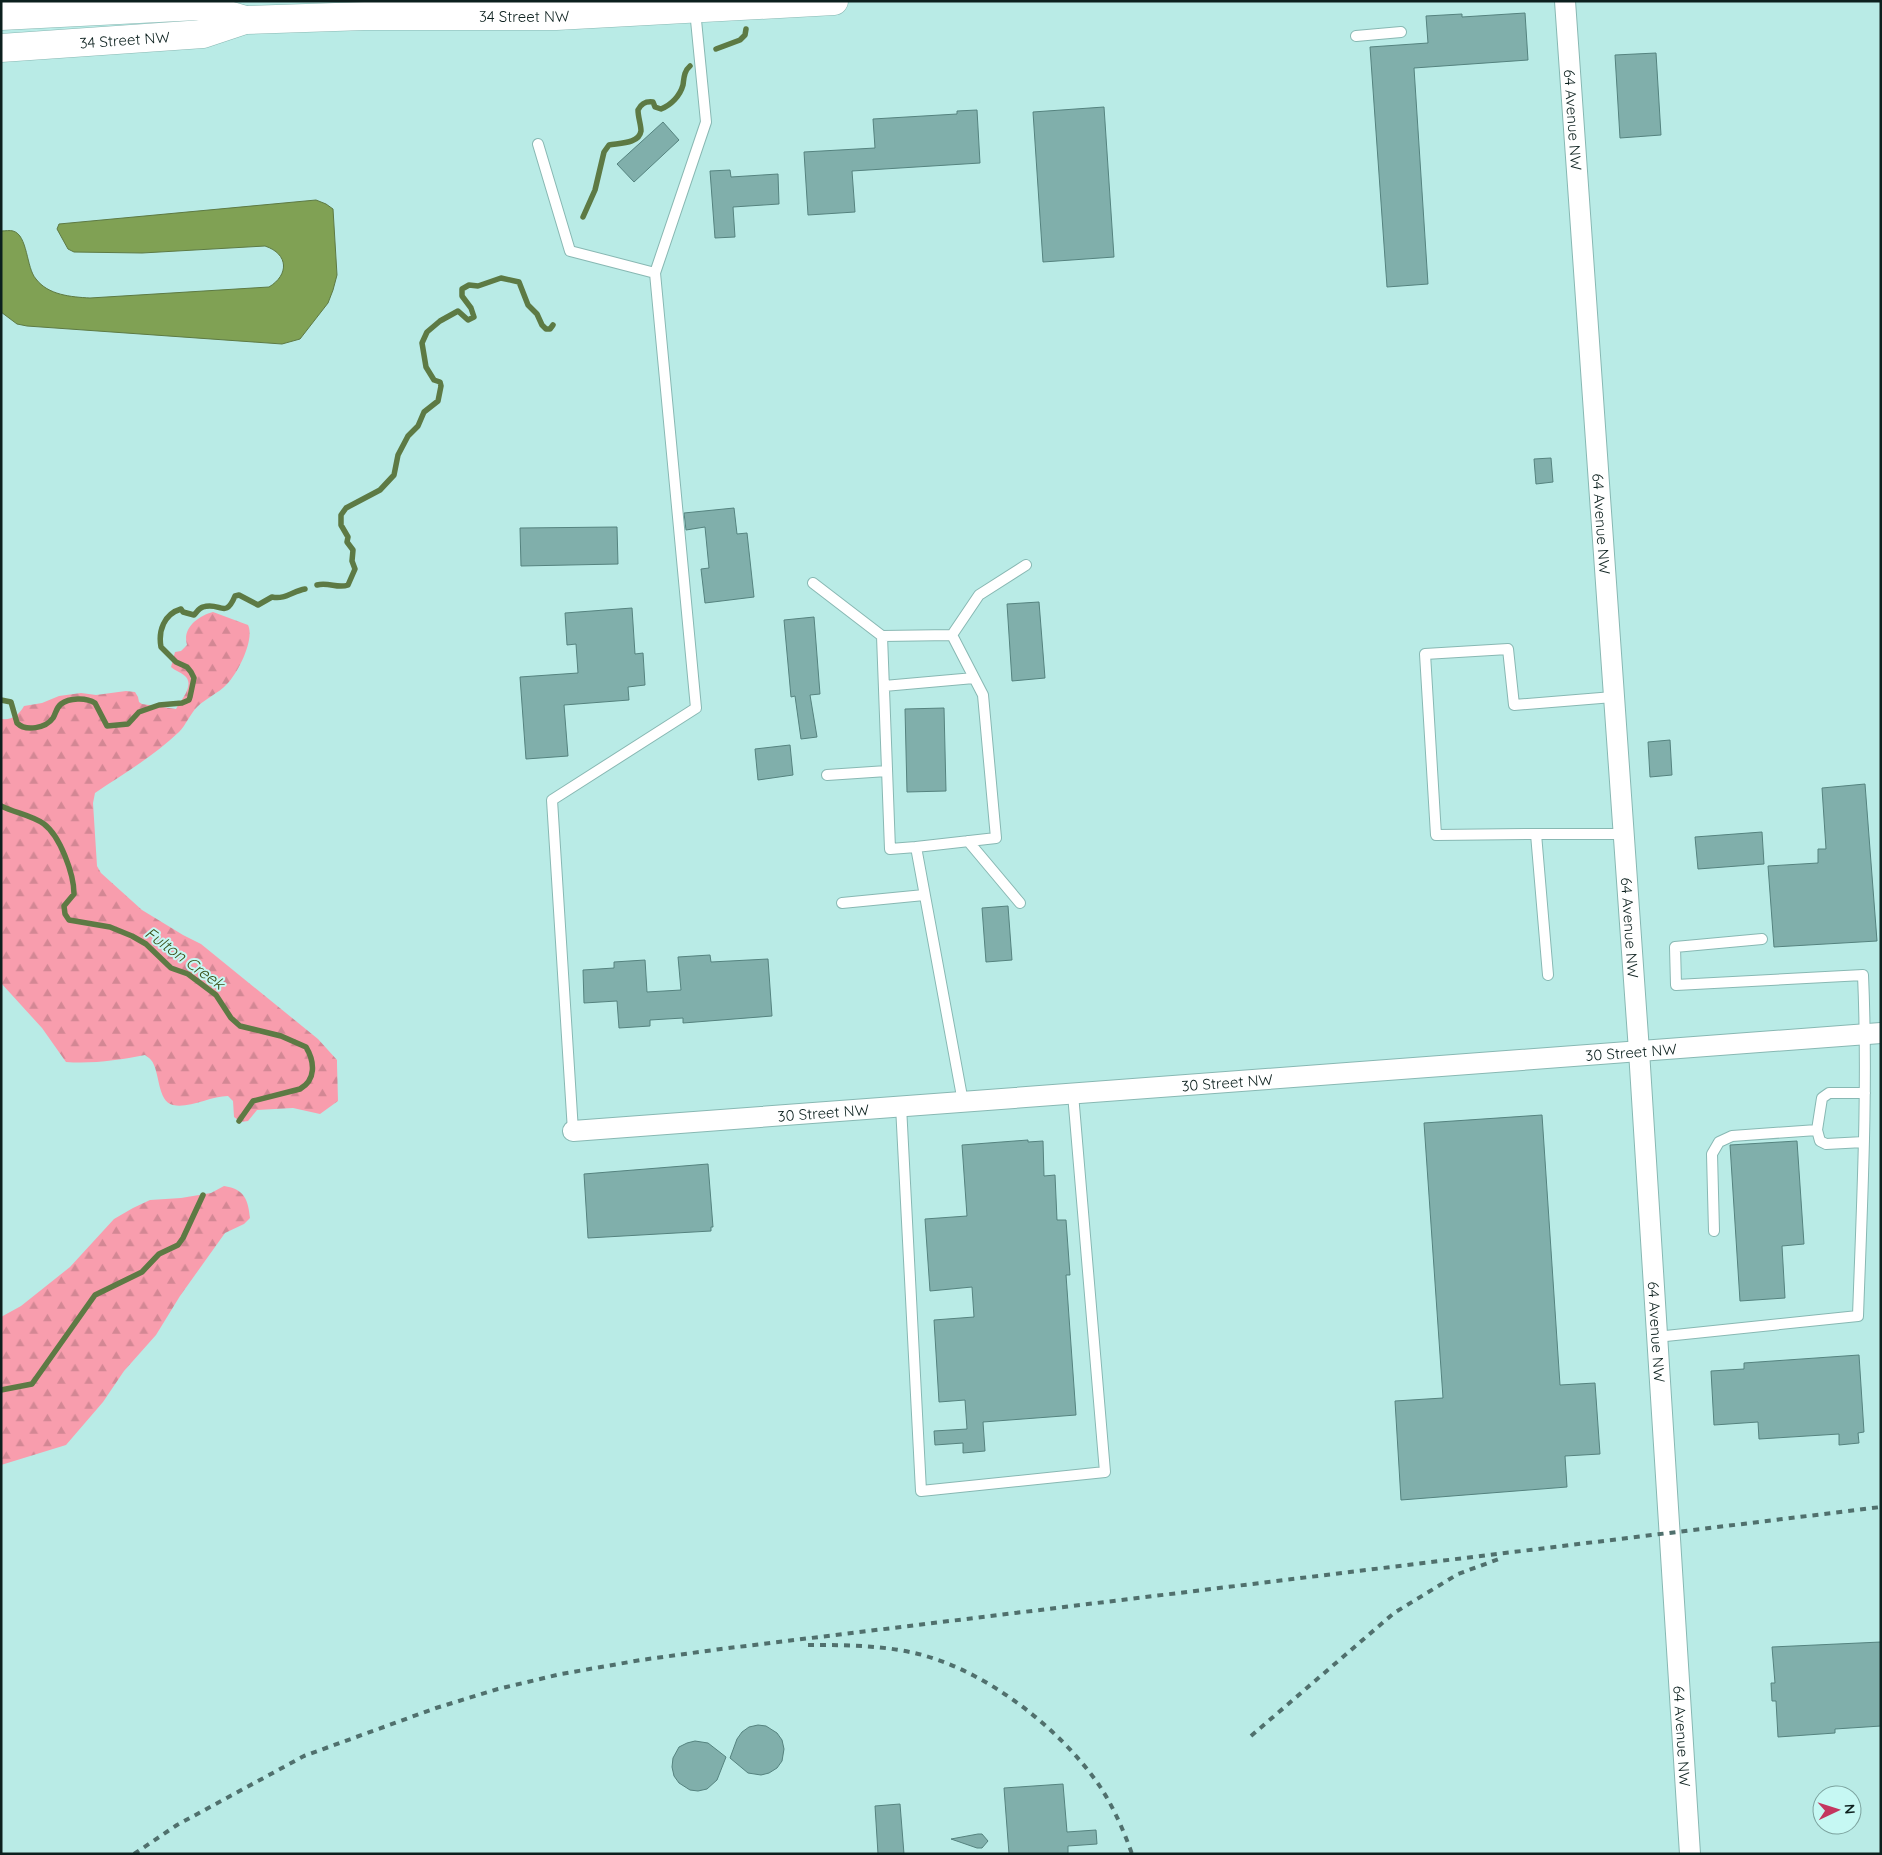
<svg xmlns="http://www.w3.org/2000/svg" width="1882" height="1855" font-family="Quicksand,sans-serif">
<defs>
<pattern id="forest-firs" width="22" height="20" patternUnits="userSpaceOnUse" patternTransform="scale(1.25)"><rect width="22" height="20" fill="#f89dad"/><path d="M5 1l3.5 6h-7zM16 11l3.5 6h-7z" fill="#d38794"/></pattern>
</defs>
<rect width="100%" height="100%" fill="#b9ebe6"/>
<path fill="url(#forest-firs)" d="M 213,612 L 248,625 C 255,639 238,673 227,684 C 219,693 206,698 197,707 C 190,714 186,725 179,732 C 154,756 123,774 95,793 L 93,803 L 97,866 L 101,873 L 142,910 L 183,935 L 201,944 L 318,1039 L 337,1060 L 337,1064 L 338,1101 L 320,1114 L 293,1108 L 257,1110 L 248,1121 L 241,1122 L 234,1117 L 233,1101 L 228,1096 C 211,1096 188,1109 173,1105 C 157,1102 160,1070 151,1060 C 150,1058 147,1057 145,1055 C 119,1060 93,1064 66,1062 L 42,1028 L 1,983 L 1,719 C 13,720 18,716 24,706 L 42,703 L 59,696 L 81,693 L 96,695 L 126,691 L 135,692 L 138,697 L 139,702 L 142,704 L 176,709 C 181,700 195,685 185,676 C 181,672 175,671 171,667 L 175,652 L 181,651 L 187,645 C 182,628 198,616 213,612 Z
M 224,1186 C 245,1189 248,1200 250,1218 L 244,1224 L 225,1233 L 180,1296 L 156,1335 L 124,1371 L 103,1402 L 66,1445 L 1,1465 L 1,1317 L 21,1306 L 70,1267 L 114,1219 L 133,1208 L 150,1200 L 181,1198 L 211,1193 Z"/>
<path fill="#80a154" stroke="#5d7a44" d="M 316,200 L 326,204 L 333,209 L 337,275 L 333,290 L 328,303 L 300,339 L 282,344 L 27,326 L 17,324 L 1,312 L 1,231 C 5,231 10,230 13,231 C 28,235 26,268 36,279 C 48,295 71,297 90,298 L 269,287 C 289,275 289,254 265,246 L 142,253 L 74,252 L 68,249 L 57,229 L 59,224 Z"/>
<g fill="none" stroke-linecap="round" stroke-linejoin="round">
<path stroke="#5d7a44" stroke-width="5.5" d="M 716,49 L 740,40 L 745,35 L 746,29
M 583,217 L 595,190 L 604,152 L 609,145 C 619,143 639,144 641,131 C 641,125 638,117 638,110 C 641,104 645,101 653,102 L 655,107 L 661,109 C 671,105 680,96 683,85 C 684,78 684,71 690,66
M 317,585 C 329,582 338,589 348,585 L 355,569 L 352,561 L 353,550 L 347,542 L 348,537 L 341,525 L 341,515 L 346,508 L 380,490 L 394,475 L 398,455 L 408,436 L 418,426 L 424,412 L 438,401 L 441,386 L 440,382 L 434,380 L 426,367 L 422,343 L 427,332 L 440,321 L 458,311 L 468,320 L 474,317 L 471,308 L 462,296 L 462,289 L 469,285 L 478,286 L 501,278 L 519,282 L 528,305 L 537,314 L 542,325 L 546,329 L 550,329 L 553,325
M 1,700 L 11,702 L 17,723 C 26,732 46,728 53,718 C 56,713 56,708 61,704 C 69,698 86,697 95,703 L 107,726 L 128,724 L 139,712 L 159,705 L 182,703 L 189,700 L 190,697 L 194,678 L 191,672 L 187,667 L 176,662 L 161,647 C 158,631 164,614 181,609 L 183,612 L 194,615 C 197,612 199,608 203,607 C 220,601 225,620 235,596 L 239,595 L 258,605 L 272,597 C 285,600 293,591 305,589
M 1,806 C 15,813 31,815 44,824 C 60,836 74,874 74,894 L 64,906 L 65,914 L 69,920 L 110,927 L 132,936 L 146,944 L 171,968 L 188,974 L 216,995 L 231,1018 L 240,1026 L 281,1036 L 306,1047 C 315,1062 316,1080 300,1089 L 253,1101 L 239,1121
M 1,1390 L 32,1384 L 95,1295 L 142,1272 L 159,1254 L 178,1245 L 183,1238 L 203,1195"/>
</g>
<path fill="#80afab" stroke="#55837f" d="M 1525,13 L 1528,60 L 1414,68 L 1428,284 L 1387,287 L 1370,47 L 1428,43 L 1426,16 L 1462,14 L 1462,17 Z
M 1656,53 L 1661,135 L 1620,138 L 1615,55 Z
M 1104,107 L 1114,257 L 1043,262 L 1033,112 Z
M 977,110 L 980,163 L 852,171 L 855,212 L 808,215 L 804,152 L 875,148 L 873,119 L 957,114 L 957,111 Z
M 663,122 L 679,140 L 634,182 L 617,164 Z
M 730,170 L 731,177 L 778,174 L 779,204 L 733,207 L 735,237 L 715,238 L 710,171 Z
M 1551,458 L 1553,482 L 1536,484 L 1534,459 Z
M 734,508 L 737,534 L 747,533 L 754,597 L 705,603 L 701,569 L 709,568 L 705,527 L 686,530 L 684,513 Z
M 617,527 L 618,564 L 521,566 L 520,528 Z
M 1039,602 L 1045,678 L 1012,681 L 1007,604 Z
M 632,608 L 635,654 L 643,653 L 645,685 L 628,687 L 629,700 L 564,705 L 568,756 L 526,759 L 520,677 L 578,673 L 576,644 L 567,645 L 565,613 Z
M 814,617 L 820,694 L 810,695 L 817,737 L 801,739 L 795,696 L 791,697 L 784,620 Z
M 944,708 L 946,791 L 907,792 L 905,709 Z
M 1670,740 L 1672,775 L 1650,777 L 1648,742 Z
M 790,745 L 793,775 L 758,780 L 755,749 Z
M 1865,784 L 1877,941 L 1774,947 L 1768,866 L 1818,863 L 1818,849 L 1826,849 L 1822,788 Z
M 1762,832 L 1764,864 L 1698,869 L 1695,837 Z
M 1008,906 L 1012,960 L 986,962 L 982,908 Z
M 710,955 L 711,962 L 768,959 L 772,1016 L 683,1023 L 683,1018 L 650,1020 L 650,1026 L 619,1028 L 617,1001 L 584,1003 L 583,970 L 614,968 L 614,962 L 645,960 L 647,992 L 681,990 L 678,957 Z
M 1542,1115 L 1560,1385 L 1595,1383 L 1600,1454 L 1565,1456 L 1567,1487 L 1401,1500 L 1395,1401 L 1443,1398 L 1424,1123 Z
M 1028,1140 L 1028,1142 L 1043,1141 L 1044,1176 L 1055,1175 L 1057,1220 L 1066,1220 L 1070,1275 L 1066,1275 L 1076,1415 L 983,1422 L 985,1451 L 963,1453 L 963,1443 L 935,1445 L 934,1431 L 967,1429 L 965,1400 L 939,1402 L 934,1320 L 974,1317 L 972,1287 L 930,1291 L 925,1219 L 967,1216 L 962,1145 Z
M 1797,1141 L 1804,1244 L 1782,1246 L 1785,1298 L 1740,1301 L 1730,1145 Z
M 708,1164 L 713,1227 L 711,1227 L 711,1231 L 588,1238 L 584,1174 Z
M 1859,1355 L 1864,1432 L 1858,1433 L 1859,1443 L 1839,1445 L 1839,1434 L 1759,1439 L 1758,1422 L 1714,1425 L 1711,1371 L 1744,1369 L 1744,1363 Z
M 1881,1642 L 1881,1726 L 1835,1729 L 1835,1733 L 1778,1737 L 1776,1701 L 1772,1701 L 1771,1683 L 1775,1683 L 1772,1647 Z
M 758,1725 L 766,1726 L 777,1733 L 782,1740 L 784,1749 L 782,1761 L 777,1768 L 769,1773 L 761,1775 L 748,1773 L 730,1758 L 737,1739 L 742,1732 L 749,1727 Z
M 695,1741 L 708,1743 L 726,1757 L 717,1780 L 707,1789 L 698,1791 L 690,1790 L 679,1783 L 674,1776 L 672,1767 L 673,1758 L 679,1747 L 687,1743 Z
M 1063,1784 L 1067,1832 L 1096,1830 L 1097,1844 L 1068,1846 L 1068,1854 L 1009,1854 L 1004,1788 Z
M 900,1804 L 904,1854 L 878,1854 L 875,1806 Z
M 978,1834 L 982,1834 L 988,1841 L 982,1848 L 977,1848 L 951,1839 Z"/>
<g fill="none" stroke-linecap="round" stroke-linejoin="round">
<g stroke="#88b8b3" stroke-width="12">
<path id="lane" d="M 1356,36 L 1401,32
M 538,144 L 570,251 L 655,273 L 706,122 L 695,10
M 813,583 L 882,636 L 952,635
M 882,636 L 890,849 L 916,847
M 884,686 L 974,678
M 827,775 L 887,771
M 1536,834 L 1623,834
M 968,841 L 1020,903
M 842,903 L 924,895
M 1548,975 L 1536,834 L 1436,835 L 1425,654 L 1508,649 L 1514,705 L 1613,697
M 963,1102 L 916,847 L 996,838 L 983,695 L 952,635 L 979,595 L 1026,565
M 901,1106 L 921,1491 L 1105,1472 L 1073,1094
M 1817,1130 L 1820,1141 L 1826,1144 L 1864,1142
M 573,1131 L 552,800 L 696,708 L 655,273
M 1714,1231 L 1712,1154 L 1719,1142 L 1732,1136 L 1817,1130 L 1822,1098 L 1829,1093 L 1865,1093
M 1656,1337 L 1858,1316 C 1862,1202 1868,1088 1863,975 L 1676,985 L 1675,947 L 1762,939"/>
</g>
<g stroke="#88b8b3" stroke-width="22">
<g id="street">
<path id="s1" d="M 1565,1 L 1639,1051 L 1690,1854"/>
<path id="s2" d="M 573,1131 L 1881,1033"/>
</g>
</g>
<g stroke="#88b8b3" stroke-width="29">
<g id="secondary">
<path d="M 1,16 L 198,6 L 245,20"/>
<path id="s3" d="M 1,48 L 203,34 L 245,20 L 365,16 L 556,16 L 834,1"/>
</g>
</g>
<use href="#lane" stroke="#fff" stroke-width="10"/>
<use href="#street" stroke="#fff" stroke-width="20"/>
<use href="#secondary" stroke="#fff" stroke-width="28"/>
<path stroke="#50706d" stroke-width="4" stroke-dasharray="6 6" stroke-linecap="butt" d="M 808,1645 C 842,1645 876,1645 910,1652 C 982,1667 1058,1726 1099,1785 C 1113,1806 1124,1831 1132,1854
M 1251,1736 L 1394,1613 L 1458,1574 L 1499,1559
M 134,1854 L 177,1825 L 304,1756 L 436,1708 L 498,1689 L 561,1674 L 641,1660 L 721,1649 L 1881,1507"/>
</g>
<g text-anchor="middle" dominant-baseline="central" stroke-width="4" stroke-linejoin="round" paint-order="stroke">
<g font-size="15" fill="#0c201e" stroke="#c6f8f3">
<text stroke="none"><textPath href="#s3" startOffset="526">34 Street NW</textPath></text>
<text stroke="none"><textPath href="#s3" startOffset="124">34 Street NW</textPath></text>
<text stroke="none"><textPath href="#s1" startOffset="119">64 Avenue NW</textPath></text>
<text stroke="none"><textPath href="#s1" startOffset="524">64 Avenue NW</textPath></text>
<text stroke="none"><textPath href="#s1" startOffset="929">64 Avenue NW</textPath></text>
<text stroke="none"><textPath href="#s2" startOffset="1061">30 Street NW</textPath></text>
<text stroke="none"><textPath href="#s2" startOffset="656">30 Street NW</textPath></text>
<text stroke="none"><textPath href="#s2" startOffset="251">30 Street NW</textPath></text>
<text stroke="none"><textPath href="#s1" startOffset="1334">64 Avenue NW</textPath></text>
<text stroke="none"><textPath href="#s1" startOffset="1739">64 Avenue NW</textPath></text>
</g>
<g font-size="16" font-style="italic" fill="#394f17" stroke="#c6f8f3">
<text transform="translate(185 958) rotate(36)">Fulton Creek</text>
</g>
</g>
<rect width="1882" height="1855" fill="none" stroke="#0c201e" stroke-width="5"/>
<g transform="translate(1837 1810) rotate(86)"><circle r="24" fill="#c6f8f3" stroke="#7ca29e"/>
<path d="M0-4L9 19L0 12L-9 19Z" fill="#c4365f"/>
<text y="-8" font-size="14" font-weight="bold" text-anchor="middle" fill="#0c201e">N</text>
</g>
</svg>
